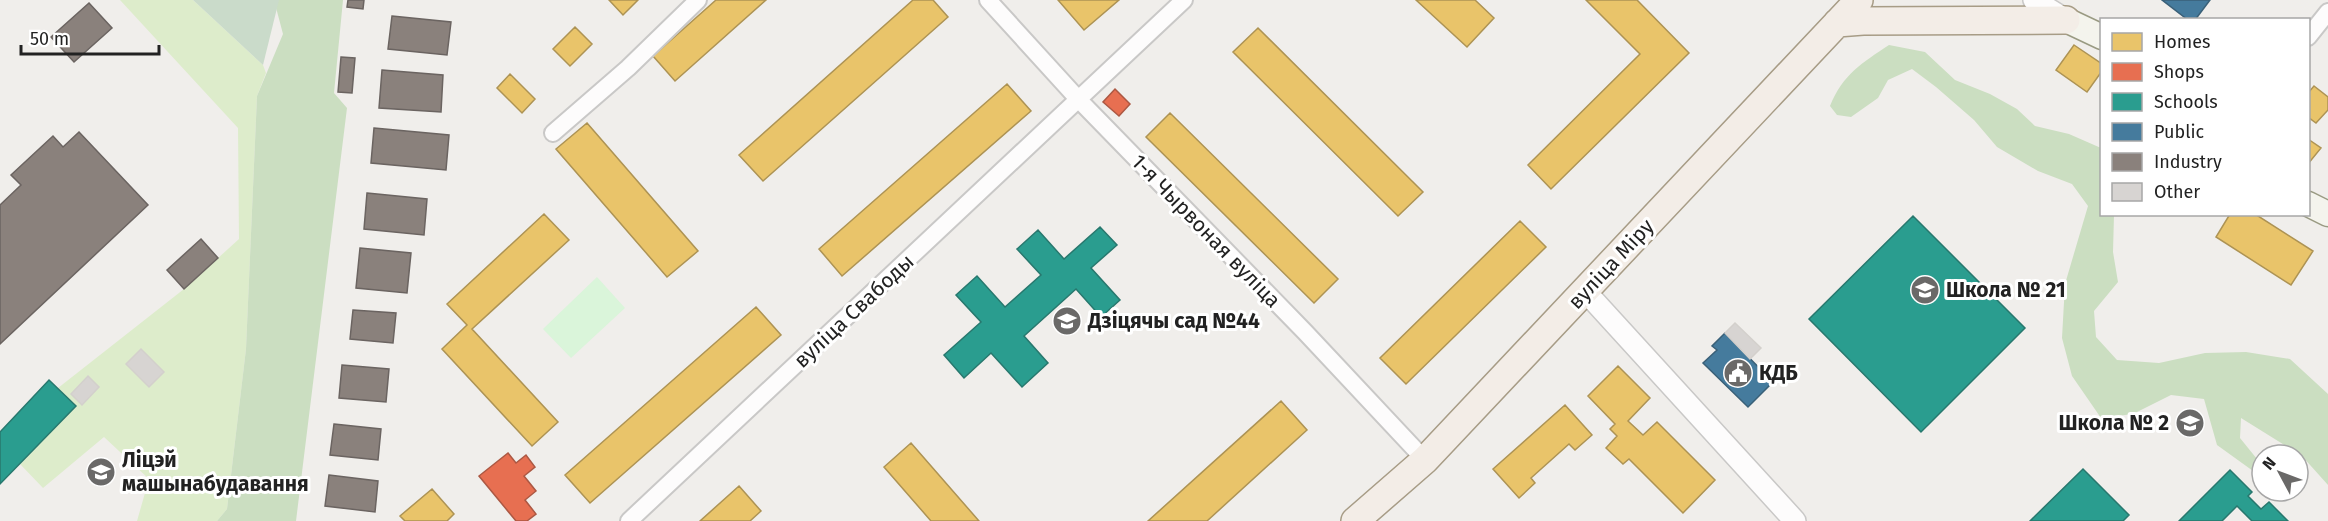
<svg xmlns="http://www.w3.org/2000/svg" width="2328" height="521" font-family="'Fira Sans',sans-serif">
<rect width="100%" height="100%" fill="#f0eeeb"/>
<path fill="#ddeccb" d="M 120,0 L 193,0 L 263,65 L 266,73 L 257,96 L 246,349 L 227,509 L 217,521 L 137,521 L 149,479 L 104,437 L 43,488 L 20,464 L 76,406 L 58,388 L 184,289 L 239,239 L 238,128 Z"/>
<path fill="#cbdec1" d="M 274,0 L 343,0 L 334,93 L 347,108 L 296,521 L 217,521 L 227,509 L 246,349 L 257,96 L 283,34 Z
M 1889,45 L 1925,52 L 1955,80 L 1990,94 L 2017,109 L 2035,126 L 2069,134 L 2101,148 L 2102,214 L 2114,215 L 2113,252 L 2118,282 L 2094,311 L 2096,337 L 2117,360 L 2159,363 L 2205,353 L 2246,352 L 2290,359 L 2328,394 L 2328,485 L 2302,456 L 2241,418 L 2240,438 L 2257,459 L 2260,476 L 2217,445 L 2204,399 L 2171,395 L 2133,414 L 2101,418 L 2072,376 L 2062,338 L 2065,284 L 2088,206 L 2072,184 L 2038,171 L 1997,147 L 1974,120 L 1936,87 L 1912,69 L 1888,80 L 1878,98 L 1851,117 L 1837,115 L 1830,106 C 1843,74 1862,63 1889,45 Z"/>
<path fill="#cadbca" d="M 193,0 L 279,0 L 263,65 Z"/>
<path fill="#daf5da" d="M 597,277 L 625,308 L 571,358 L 543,329 Z"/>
<path fill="#e9c46a" stroke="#ad9354" stroke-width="1.5" d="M 609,0 L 638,0 L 623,15 Z
M 716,0 L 766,0 L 675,81 L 653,56 Z
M 913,0 L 933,0 L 948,17 L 763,181 L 739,155 Z
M 1058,0 L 1119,0 L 1084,30 Z
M 1416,0 L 1475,0 L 1494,18 L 1467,47 Z
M 1586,0 L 1637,0 L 1689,53 L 1551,189 L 1528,165 L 1640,54 Z
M 575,27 L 592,44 L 570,66 L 553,49 Z
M 1258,28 L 1423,192 L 1398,216 L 1233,52 Z
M 2074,45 L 2102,64 L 2102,71 L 2087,92 L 2056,70 Z
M 510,74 L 535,99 L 522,113 L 497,88 Z
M 1007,84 L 1031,111 L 842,276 L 819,249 Z
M 2314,86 L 2328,97 L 2328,110 L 2316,123 L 2308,117 L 2308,93 Z
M 1170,113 L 1338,279 L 1314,303 L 1146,137 Z
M 587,123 L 698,251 L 667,277 L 556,149 Z
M 2308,139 L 2321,148 L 2308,164 Z
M 544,214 L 569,240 L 472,329 L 558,422 L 532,446 L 442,349 L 467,325 L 447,304 Z
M 2230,214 L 2255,214 L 2313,251 L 2291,285 L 2216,237 Z
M 1520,221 L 1546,247 L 1406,384 L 1380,358 Z
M 756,307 L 781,335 L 590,503 L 565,475 Z
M 1618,366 L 1650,398 L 1628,421 L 1643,435 L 1657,422 L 1715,480 L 1683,513 L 1629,459 L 1623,464 L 1606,448 L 1617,436 L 1610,429 L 1615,424 L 1588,396 Z
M 1281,401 L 1307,430 L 1207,521 L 1148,521 Z
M 1565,405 L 1592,435 L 1575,450 L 1569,444 L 1531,478 L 1535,483 L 1519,498 L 1493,469 Z
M 911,443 L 979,521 L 931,521 L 884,467 Z
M 739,486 L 761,511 L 750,521 L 700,521 Z
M 432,489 L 454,514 L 447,521 L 405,521 L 400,516 Z"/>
<path fill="#e76f51" stroke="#ac5843" stroke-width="1.5" d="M 1115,89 L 1130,104 L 1119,116 L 1103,102 Z
M 508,453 L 516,463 L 526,455 L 535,467 L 524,476 L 536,491 L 525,500 L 536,514 L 527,521 L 516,521 L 479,476 Z"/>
<path fill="#2a9d8f" stroke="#28786e" stroke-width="1.5" d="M 1913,216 L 2025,328 L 1921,432 L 1809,319 Z
M 1100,227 L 1117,245 L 1091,268 L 1120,300 L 1101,317 L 1076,289 L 1024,336 L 1048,363 L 1022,387 L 991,353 L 964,378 L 944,355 L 981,322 L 956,295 L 977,276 L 1005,307 L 1041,275 L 1017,249 L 1038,230 L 1064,259 Z
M 49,380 L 76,406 L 0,484 L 0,432 Z
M 2083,469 L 2129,515 L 2123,521 L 2030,521 Z
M 2230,470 L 2252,492 L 2248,496 L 2261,509 L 2269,502 L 2288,521 L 2252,521 L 2237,506 L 2222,521 L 2179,521 Z"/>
<path fill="#457b9d" stroke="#3a6078" stroke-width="1.5" d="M 2162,0 L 2210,0 L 2195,20 L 2188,20 Z
M 1725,333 L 1773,382 L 1748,407 L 1703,363 L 1717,350 L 1712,346 Z"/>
<path fill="#8a817c" stroke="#6b6461" stroke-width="1.5" d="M 348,0 L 364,0 L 363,9 L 347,7 Z
M 89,3 L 112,28 L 74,62 L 51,37 Z
M 392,16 L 451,22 L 447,55 L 388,49 Z
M 341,57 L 355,58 L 352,93 L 338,92 Z
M 382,70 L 443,75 L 441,112 L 379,108 Z
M 374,128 L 449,135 L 446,170 L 371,163 Z
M 79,132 L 148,205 L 0,344 L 0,205 L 21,185 L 11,175 L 53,136 L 63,147 Z
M 367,193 L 427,199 L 424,235 L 364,229 Z
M 201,239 L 218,258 L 184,289 L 167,270 Z
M 360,248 L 411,253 L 407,293 L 356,288 Z
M 353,310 L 396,313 L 393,343 L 350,339 Z
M 342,365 L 389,369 L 386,402 L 339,398 Z
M 334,424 L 381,429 L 378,460 L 330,455 Z
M 329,475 L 378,481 L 375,512 L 325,506 Z"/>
<path fill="#d7d4d2" stroke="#d3d0cc" stroke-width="1.5" d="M 1735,323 L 1761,348 L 1750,359 L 1725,333 Z
M 141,349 L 164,372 L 149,387 L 126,364 Z
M 88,376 L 99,387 L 82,405 L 71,394 Z"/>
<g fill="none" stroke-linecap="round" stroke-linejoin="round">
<g stroke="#c9c8c7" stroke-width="20">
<path id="minor" d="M 988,0 L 1079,100 L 1305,332 L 1425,460
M 2308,37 L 2328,12
M 553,133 L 628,68 L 698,0
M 629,521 L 1184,0"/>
</g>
<g stroke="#c9c8c7" stroke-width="24">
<path id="tertiary" d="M 2034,0 L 2066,20
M 1585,291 L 1795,521"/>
</g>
<g stroke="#999a82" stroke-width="27">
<path id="secondary" d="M 2066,20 L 2102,37
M 2308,204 L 2328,214"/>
</g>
<g stroke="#a79c86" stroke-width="30">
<path id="primary" d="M 1837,23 L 1863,21 L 2066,20
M 1355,521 L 1425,460 L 1859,0"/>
</g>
<use href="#minor" stroke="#fdfcfc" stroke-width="16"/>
<use href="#tertiary" stroke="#fdfcfc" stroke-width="21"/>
<use href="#secondary" stroke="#f4f4ed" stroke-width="24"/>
<use href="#primary" stroke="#f3ede7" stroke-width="27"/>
</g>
<defs>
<g id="school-disc" transform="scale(1.5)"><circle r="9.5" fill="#6a6968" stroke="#fff"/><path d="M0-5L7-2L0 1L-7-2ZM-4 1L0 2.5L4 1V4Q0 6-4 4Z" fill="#fff"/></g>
<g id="civic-disc" transform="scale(1.5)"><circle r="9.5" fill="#6a6968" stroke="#fff"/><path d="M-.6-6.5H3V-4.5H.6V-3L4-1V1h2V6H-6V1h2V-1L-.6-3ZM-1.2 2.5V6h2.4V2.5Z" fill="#fff"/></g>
<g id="university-disc" transform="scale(1.5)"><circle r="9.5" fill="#6a6968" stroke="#fff"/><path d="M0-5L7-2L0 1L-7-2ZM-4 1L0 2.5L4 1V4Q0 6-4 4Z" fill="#fff"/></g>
</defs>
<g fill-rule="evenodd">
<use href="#school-disc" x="1925" y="290"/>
<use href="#school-disc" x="1067" y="321"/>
<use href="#civic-disc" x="1738" y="373"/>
<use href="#school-disc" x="2190" y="423"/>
<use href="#university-disc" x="101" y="472"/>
</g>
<g text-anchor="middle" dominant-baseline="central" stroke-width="6" stroke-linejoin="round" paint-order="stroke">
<g font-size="21" fill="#222" stroke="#fff">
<text transform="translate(1206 231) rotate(46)">1-я Чырвоная вуліца</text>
<text transform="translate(1611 264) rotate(-47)">вуліца Міру</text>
<text transform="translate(854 311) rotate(-43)">вуліца Свабоды</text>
</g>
<g font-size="21" font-weight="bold" fill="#222" stroke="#fff" text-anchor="start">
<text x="1946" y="290">Школа № 21</text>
<text x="1088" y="321">Дзіцячы сад №44</text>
<text x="1759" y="373">КДБ</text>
<text x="2169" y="423" text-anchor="end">Школа № 2</text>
<text x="122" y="460">Ліцэй<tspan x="122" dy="24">машынабудавання</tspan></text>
</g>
</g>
<rect x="2100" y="18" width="210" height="198" fill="#ffffff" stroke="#a7a7a7" stroke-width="1.5"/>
<rect x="2112" y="33" width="30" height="18" fill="#e9c46a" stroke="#a7a7a7" stroke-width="1.5"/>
<text x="2154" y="48" font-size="18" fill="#222222">Homes</text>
<rect x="2112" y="63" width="30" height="18" fill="#e76f51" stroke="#a7a7a7" stroke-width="1.5"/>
<text x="2154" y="78" font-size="18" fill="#222222">Shops</text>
<rect x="2112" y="93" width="30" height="18" fill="#2a9d8f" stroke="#a7a7a7" stroke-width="1.5"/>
<text x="2154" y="108" font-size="18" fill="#222222">Schools</text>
<rect x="2112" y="123" width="30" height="18" fill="#457b9d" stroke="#a7a7a7" stroke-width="1.5"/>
<text x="2154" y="138" font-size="18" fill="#222222">Public</text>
<rect x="2112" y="153" width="30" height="18" fill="#8a817c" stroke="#a7a7a7" stroke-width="1.5"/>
<text x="2154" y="168" font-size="18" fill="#222222">Industry</text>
<rect x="2112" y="183" width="30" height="18" fill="#d7d4d2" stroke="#a7a7a7" stroke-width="1.5"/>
<text x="2154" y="198" font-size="18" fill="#222222">Other</text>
<g transform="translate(2280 473) rotate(311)"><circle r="28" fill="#ffffff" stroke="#a7a7a7" stroke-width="1.5"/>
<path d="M0-4.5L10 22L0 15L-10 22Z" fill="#6a6968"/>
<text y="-9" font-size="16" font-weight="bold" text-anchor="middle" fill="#222222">N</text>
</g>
<path d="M21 45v9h138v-9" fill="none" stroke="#222222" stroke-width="3"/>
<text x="30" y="45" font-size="18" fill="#222222" stroke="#ffffff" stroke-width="4.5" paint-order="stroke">50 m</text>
</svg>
